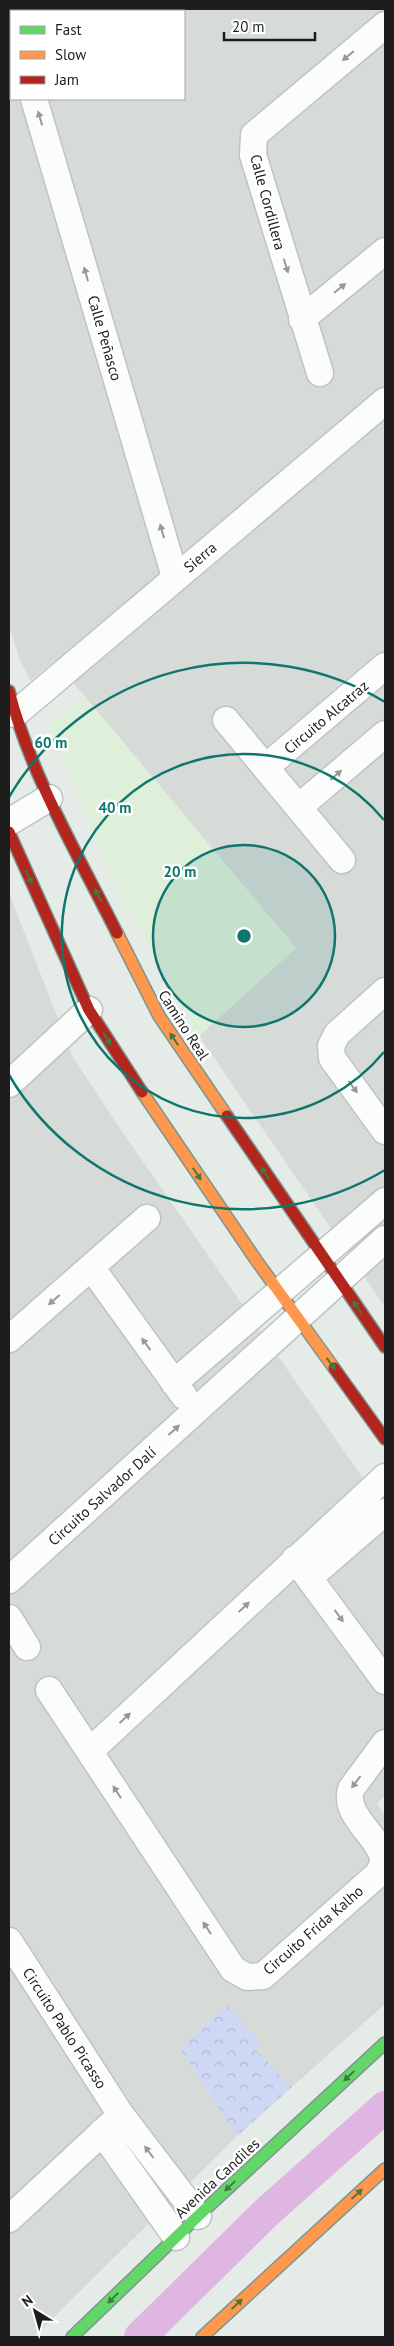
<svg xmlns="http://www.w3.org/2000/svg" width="394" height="2346" font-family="'PT Sans',sans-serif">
<defs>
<pattern id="park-crowns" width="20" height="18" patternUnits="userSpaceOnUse" patternTransform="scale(1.25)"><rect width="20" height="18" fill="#ced8f4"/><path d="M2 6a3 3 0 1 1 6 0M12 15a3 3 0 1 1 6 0" fill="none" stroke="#b0b9d1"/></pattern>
</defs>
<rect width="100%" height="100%" fill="#e5ece8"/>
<path fill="#d7dbd8" d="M 146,9 L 385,9 L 385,1307 L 199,1036 L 296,948 L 55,661 L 30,681 L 18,655 L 9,624 L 9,87 L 11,86 L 11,99 L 184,99 L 184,11 L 143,11 Z
M 9,893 L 73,1057 L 112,1117 L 385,1510 L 385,1796 L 377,1803 L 385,1816 L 385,2004 L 237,2136 L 34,2337 L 9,2337 Z"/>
<path fill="#deefda" d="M 85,697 L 296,948 L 199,1036 L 118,893 L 49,724 Z"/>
<path fill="url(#park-crowns)" d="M 227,2005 L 261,2043 L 255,2049 L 292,2087 L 237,2136 L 180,2048 Z"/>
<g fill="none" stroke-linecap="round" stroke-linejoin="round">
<path stroke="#dfb6e2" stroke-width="32" d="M 140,2337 L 267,2212 L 385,2107"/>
<g stroke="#c0c3c1" stroke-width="29">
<path id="street" d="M 34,99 L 175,577
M 302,319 L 385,251
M 320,373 L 253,155 L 254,135 L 385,25
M 15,714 L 385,401
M 226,720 L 342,860
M 266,767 L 385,666
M 299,807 L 385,734
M 9,822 L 49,798
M 385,991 L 337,1034 L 331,1046 L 332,1058 L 385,1131
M 9,1084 L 89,1010
M 91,1267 L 184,1396
M 9,1339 L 147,1218
M 174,1383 L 385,1201
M 295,1559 L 385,1681
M 310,1577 L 385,1512
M 9,1580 L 385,1239
M 9,1618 L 27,1647
M 49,1690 L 233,1969 L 247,1977 L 263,1976 L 378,1874 C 379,1871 382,1867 383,1863 C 386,1840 342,1818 351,1789 L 385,1743
M 90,1751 L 385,1477
M 9,1941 L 121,2115 L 198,2216
M 102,2132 L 176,2237
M 9,2219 L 121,2115"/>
</g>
<g stroke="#7c9691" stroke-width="14">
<path id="fast" d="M 68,11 L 71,9
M 117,11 L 120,9
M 9,49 L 11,48
M 72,2337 L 198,2216 L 385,2043"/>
</g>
<g stroke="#7c9691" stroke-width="14">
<path id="slow" d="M 117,933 L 159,1016 L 227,1116
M 142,1092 L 256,1260 L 334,1368
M 202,2337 L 385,2169"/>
</g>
<g stroke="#7c9691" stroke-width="14">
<path id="jam" d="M 9,75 L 11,74
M 9,691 C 31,776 78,855 117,933
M 9,832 L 89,1010 L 142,1092
M 227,1116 L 385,1347
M 334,1368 L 385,1439"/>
</g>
<use href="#street" stroke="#fbfcfc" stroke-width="26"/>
<use href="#fast" stroke="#63d668" stroke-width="11"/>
<use href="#slow" stroke="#ff974d" stroke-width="11"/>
<use href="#jam" stroke="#b3261e" stroke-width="11"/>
</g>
<defs><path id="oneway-solid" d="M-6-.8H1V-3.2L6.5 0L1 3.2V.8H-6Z" transform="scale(1.25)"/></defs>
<g fill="#979898">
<use href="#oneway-solid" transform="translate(348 56) rotate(140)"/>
<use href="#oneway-solid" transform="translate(40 118) rotate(-106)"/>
<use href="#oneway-solid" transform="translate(286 266) rotate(73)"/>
<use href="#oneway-solid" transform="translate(86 274) rotate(-106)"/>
<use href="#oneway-solid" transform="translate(340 288) rotate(-39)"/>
<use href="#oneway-solid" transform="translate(162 531) rotate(-106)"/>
<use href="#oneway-solid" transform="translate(336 775) rotate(-41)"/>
<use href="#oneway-solid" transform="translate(353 1087) rotate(54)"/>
<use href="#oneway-solid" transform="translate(54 1300) rotate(139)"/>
<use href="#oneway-solid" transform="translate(146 1344) rotate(-126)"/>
<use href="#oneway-solid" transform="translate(174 1430) rotate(-42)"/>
<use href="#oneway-solid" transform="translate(244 1607) rotate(-43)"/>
<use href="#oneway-solid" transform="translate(339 1616) rotate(54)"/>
<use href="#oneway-solid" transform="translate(125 1718) rotate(-43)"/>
<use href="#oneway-solid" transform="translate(356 1782) rotate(127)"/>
<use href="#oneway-solid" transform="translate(117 1792) rotate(-123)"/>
<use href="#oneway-solid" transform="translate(207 1928) rotate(-123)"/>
<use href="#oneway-solid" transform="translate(149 2152) rotate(-127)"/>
</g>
<g fill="#407a42">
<use href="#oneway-solid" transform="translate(29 877) rotate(66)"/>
<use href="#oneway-solid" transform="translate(98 895) rotate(-116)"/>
<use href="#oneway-solid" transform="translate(107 1039) rotate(59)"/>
<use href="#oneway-solid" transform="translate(174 1039) rotate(-124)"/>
<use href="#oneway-solid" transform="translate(265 1173) rotate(-124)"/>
<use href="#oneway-solid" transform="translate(197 1174) rotate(56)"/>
<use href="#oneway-solid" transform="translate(357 1307) rotate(-125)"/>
<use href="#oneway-solid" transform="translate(331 1364) rotate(54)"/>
<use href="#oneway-solid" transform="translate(349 2076) rotate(137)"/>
<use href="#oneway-solid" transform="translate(230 2186) rotate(137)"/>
<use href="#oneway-solid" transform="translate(357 2194) rotate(-43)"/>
<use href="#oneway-solid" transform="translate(113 2298) rotate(136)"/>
<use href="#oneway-solid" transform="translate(237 2304) rotate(-43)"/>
</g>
<circle cx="244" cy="936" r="91" fill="#0f766e" fill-opacity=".12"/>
<g fill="none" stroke="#0f766e" stroke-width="2.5">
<circle cx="244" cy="936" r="91"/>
<path d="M384 1052A182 182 0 1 1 384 820"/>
<path d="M385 1170A273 273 0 0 1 9 1075M9 797A273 273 0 0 1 385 702"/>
</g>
<g text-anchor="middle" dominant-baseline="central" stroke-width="5" stroke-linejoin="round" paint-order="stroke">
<g font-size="15" fill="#1d1d1d" stroke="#fff">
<text transform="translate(268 202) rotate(75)">Calle Cordillera</text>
<text transform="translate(105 338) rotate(74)">Calle Peñasco</text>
<text transform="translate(200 557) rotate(-40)">Sierra</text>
<text transform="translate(326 717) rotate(-40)">Circuito Alcatraz</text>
<text transform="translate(184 1025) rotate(57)">Camino Real</text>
<text transform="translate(102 1496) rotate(-42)">Circuito Salvador Dalí</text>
<text transform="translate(313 1930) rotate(-41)">Circuito Frida Kalho</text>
<text transform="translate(65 2028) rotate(57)">Circuito Pablo Picasso</text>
<text transform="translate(217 2178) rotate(-43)">Avenida Candiles</text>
</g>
</g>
<circle cx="244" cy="936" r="8" fill="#0f766e" stroke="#fff" stroke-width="2.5"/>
<g font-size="15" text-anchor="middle" font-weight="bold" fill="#0f766e" stroke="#fff" stroke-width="5" stroke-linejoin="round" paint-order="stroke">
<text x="51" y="748">60 m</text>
<text x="115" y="813">40 m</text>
<text x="180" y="877">20 m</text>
</g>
<rect width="394" height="2346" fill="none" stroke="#1d1d1d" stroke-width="20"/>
<rect x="10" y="10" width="175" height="90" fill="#ffffff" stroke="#a5a5a5"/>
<rect x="20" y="26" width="25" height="8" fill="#63d668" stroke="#a5a5a5"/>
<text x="55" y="35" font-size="15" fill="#1d1d1d">Fast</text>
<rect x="20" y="51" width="25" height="8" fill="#ff974d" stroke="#a5a5a5"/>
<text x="55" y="60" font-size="15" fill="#1d1d1d">Slow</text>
<rect x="20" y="76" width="25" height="8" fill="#b3261e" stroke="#a5a5a5"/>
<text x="55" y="85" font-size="15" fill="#1d1d1d">Jam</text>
<g transform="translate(35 2311) rotate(323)" stroke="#ffffff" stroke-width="4" paint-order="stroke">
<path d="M0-4L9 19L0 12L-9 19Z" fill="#1d1d1d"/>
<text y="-8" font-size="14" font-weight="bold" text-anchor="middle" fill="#1d1d1d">N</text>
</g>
<path d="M224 32v8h91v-8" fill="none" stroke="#1d1d1d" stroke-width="2.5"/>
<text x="232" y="32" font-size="15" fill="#1d1d1d" stroke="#ffffff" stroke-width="4" paint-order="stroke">20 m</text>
</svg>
